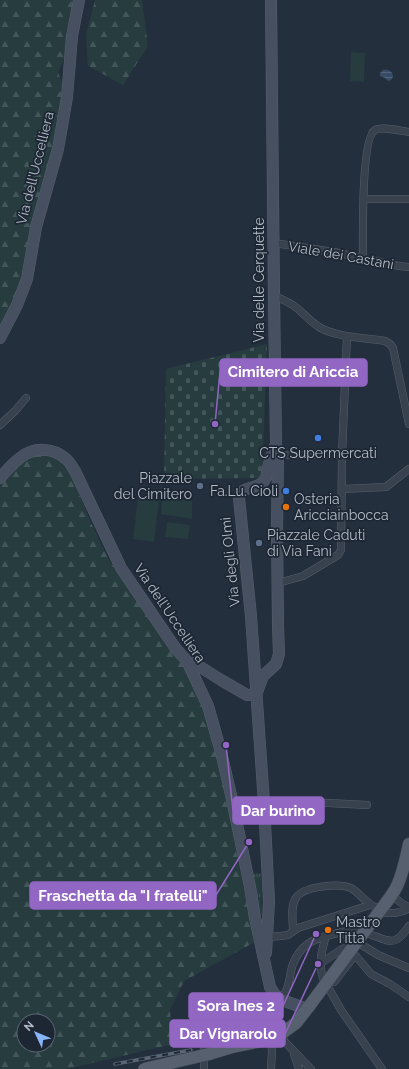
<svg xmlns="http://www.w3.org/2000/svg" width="409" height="1069" font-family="Raleway,sans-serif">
<defs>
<pattern id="grass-tufts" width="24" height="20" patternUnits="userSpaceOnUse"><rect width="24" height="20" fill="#263c3f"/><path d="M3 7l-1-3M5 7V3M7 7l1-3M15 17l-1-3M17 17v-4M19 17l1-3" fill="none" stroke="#435659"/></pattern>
<pattern id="forest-firs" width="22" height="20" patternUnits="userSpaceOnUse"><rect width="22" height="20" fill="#263c3f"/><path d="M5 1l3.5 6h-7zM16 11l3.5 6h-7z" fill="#435659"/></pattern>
<pattern id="cemetery-stones" width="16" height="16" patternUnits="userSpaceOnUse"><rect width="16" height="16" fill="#263c3f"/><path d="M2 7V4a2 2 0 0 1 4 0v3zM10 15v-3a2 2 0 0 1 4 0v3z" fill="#435659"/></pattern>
<pattern id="water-rules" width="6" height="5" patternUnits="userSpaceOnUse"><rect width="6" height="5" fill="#394c67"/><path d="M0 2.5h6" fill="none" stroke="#53647b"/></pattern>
</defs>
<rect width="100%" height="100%" fill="#242f3e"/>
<path fill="url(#grass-tufts)" d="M 261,873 L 262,914 L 260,917 L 251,874 Z"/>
<path fill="url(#forest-firs)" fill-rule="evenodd" d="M 0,0 L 74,0 L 66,32 L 71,45 L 58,72 L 67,97 L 28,273 L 0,338 Z
M 95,0 L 142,0 L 148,46 L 123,85 L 88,66 L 86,35 Z
M 39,453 L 58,459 L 72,477 L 91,523 L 109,560 L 147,616 L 173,654 L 184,666 L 206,710 L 223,781 L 235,846 L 255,942 L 184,981 L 170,1010 L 173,1044 L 67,1069 L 0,1069 L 0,482 L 18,464 ZM 24,1021 L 48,1021 L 48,1045 L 24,1045 Z"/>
<path fill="url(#cemetery-stones)" d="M 267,344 L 262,478 L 164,479 L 166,369 Z"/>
<path fill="#263c3f" d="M 351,52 L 365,53 L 364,82 L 350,81 Z
M 162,497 L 192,501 L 192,519 L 161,514 Z
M 138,498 L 159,501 L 154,542 L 133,539 Z
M 167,522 L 190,525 L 188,539 L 165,537 Z"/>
<path fill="url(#water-rules)" d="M 383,70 C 388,69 393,71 393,77 L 391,80 L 388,81 L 385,78 L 380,76 L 380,73 Z"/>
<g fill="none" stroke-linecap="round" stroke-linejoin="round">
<g stroke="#565f6c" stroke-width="8">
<path id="street" d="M 364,199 L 409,199
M 274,243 L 334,252 L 399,266 L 409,267
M 363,258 C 363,239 361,138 375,130 C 381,126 402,131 409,132
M 274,296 C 282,299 291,303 298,309 C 305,315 311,322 319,327 C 335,337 366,338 385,341 L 390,344 L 393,348 L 409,424
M 0,425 L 15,411 L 26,398
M 278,455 L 342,455
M 342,489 L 386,487 L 409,469
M 278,583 L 303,576 L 338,555 L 341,550 L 342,455 L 347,336
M 264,803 L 289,801 L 367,805
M 392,894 C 397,900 402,905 409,907
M 379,912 C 391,913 398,915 409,908
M 293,931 C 293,921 290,906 296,898 C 303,886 339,883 351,888 C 358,892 363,899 370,904 C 373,906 377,908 380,910
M 341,932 L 378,955 L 409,968
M 369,934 C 390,941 394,948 409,926
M 326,936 C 322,949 318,964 323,978 L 341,1010 L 382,1069
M 267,937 L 281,936 L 288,935 L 298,928 L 370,905
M 321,963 L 342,949 L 345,948 L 348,949 L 355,955 L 371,974 L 390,984 L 409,997
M 334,982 L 355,955
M 282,1000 C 283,996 285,993 287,989 C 290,981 290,972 293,964 C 300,946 312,939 330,935 C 339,933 349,929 358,931
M 281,1034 L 285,1042 L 311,1069
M 271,1039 L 272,1051 L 271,1069
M 204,1049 L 206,1044 C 216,1040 223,1041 232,1047
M 294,1054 L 299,1069
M 204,1069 L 204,1062"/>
</g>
<g stroke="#565f6c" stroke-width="12">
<path id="secondary" d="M 0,338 L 17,305 L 27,279 L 36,227 L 58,149 L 67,97 L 72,36 L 79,0
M 0,478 C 6,471 12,464 20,458 C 33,447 53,447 66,459 C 70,462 72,467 75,471 L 121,568 L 176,649 L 187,661 L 208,706 L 221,752 L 231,795 L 250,887 L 255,918 L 270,987 L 275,995 L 282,1000 L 307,1009
M 187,661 L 202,668 L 221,680 L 247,695 L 256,695
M 256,695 L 263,676 L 276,664 L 279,654 L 278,626 L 277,530 L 278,455 L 276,444 L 274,296 L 271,0
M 266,953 L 269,902 L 264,803 L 251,616 L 239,498 C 241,485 256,490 263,482 C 268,477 267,470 269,464 C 270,458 273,452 275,446"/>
</g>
<g stroke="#414a57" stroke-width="13">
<path id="primary" d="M 379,912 C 385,904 392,896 397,886 C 403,873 406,858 409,844
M 209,1054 L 232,1047 L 271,1039 L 281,1034 L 296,1023 L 310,1005"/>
</g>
<use href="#street" stroke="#38414e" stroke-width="7"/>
<use href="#secondary" stroke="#465061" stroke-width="11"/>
<use href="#primary" stroke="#56606e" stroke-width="12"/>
<g stroke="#5a6575" stroke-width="3.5">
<path id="rail" d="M 115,1064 L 191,1050"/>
</g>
<use href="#rail" stroke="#1d2633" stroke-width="2" stroke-dasharray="6" stroke-linecap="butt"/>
<g stroke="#414a57" stroke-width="13" stroke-linecap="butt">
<path id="primary-bridge" d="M 310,1005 L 379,912
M 144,1069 L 209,1054"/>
</g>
<use href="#primary-bridge" stroke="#56606e" stroke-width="12"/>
</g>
<g fill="#3f7fe0" stroke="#1d2633" stroke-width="1.5">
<circle cx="318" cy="438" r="4"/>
<circle cx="286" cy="491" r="4"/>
</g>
<g fill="#5c6f8a" stroke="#1d2633" stroke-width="1.5">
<circle cx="200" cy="486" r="4"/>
<circle cx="259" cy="543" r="4"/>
</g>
<g fill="#e8710a" stroke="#1d2633" stroke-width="1.5">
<circle cx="286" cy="507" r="4"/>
<circle cx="328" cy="930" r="4"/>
</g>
<g text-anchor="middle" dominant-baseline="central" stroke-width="3.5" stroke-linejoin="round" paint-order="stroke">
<g font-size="14" fill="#b4bcc9" stroke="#1d2633">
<text transform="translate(35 168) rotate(-76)">Via dell'Uccelliera</text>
<text transform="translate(341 255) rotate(10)">Viale dei Castani</text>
<text transform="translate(259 280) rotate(-90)">Via delle Cerquette</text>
<text transform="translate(230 562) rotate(-96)">Via degli Olmi</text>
<text transform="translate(170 613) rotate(56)">Via dell'Uccelliera</text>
</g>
<g font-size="14" fill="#b4bcc9" stroke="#1d2633" text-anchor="start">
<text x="318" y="453" text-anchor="middle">CTS Supermercati</text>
<text x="192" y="478" text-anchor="end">Piazzale<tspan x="192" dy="16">del Cimitero</tspan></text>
<text x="278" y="491" text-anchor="end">Fa.Lu. Cioli</text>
<text x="294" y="499">Osteria<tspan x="294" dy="16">Aricciainbocca</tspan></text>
<text x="267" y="535">Piazzale Caduti<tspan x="267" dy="16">di Via Fani</tspan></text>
<text x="336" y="922">Mastro<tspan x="336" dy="16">Titta</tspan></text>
</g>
</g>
<path fill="none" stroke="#9266c3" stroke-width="1.5" d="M215 424L220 372M226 745L233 811M249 842L216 895M316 934L283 1006M318 964L285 1034"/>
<g fill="#9266c3" stroke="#1d2633" stroke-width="1.5">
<circle cx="215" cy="424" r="4"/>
<circle cx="226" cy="745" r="4"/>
<circle cx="249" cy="842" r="4"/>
<circle cx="316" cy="934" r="4"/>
<circle cx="318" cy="964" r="4"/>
</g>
<g fill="#9266c3" stroke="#9266c3" stroke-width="1.5">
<rect x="220" y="359" width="147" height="27" rx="4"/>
<rect x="233" y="797" width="91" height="27" rx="4"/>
<rect x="30" y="882" width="186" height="27" rx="4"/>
<rect x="189" y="993" width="94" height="27" rx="4"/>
<rect x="170" y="1020" width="115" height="27" rx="4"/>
</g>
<g font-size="15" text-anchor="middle" font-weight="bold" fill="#fff">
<text x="293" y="377">Cimitero di Ariccia</text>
<text x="278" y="816">Dar burino</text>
<text x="123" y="901">Fraschetta da "I fratelli"</text>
<text x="236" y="1011">Sora Ines 2</text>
<text x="228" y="1039">Dar Vignarolo</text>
</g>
<g transform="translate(36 1033) rotate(314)"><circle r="19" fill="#1d2633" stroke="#59626f"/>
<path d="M0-3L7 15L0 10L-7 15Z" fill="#8ab4f8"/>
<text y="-6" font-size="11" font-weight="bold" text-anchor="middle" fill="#b4bcc9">N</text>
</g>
</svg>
